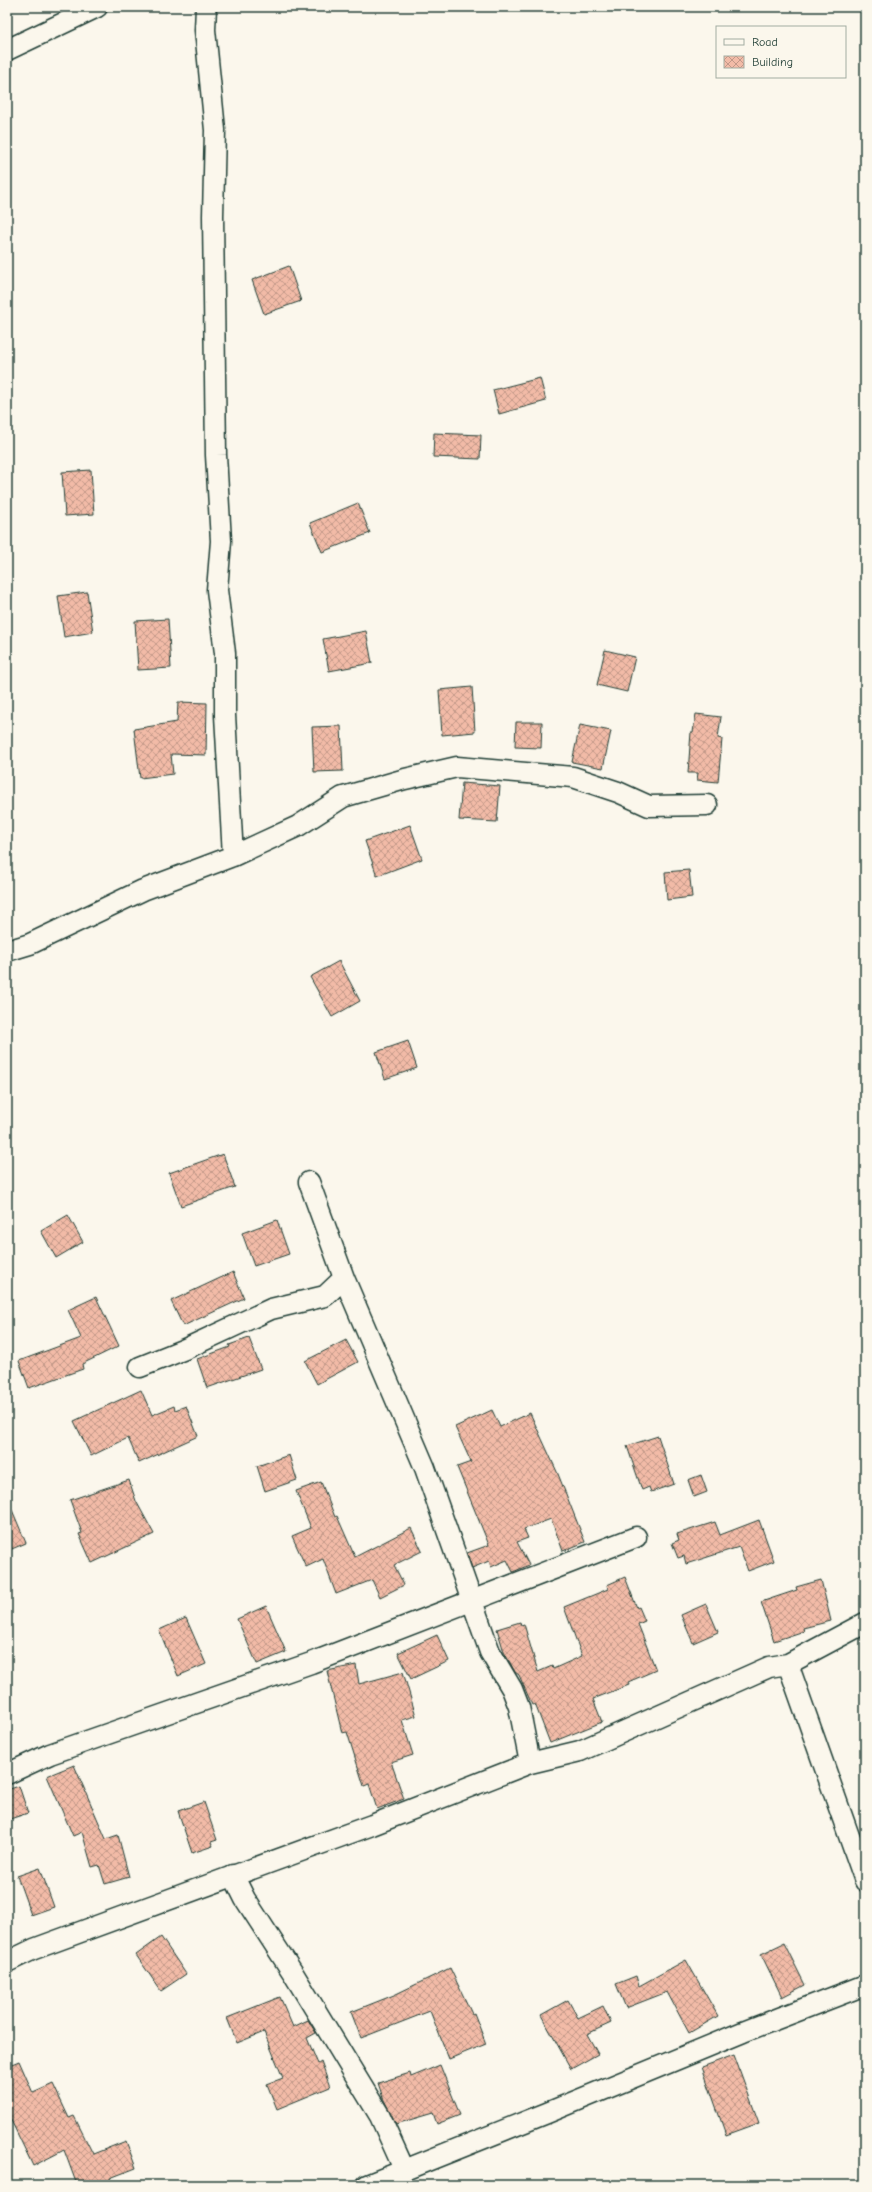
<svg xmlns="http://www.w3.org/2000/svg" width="872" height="2192" font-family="'Comic Neue',sans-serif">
<defs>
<pattern id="building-cross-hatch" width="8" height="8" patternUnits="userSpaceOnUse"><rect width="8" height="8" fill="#f2bba7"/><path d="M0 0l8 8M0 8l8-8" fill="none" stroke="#c39989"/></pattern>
</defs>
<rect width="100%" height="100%" fill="#fbf7ec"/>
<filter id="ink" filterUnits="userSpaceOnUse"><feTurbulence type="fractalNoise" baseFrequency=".025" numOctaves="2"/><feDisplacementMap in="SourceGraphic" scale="8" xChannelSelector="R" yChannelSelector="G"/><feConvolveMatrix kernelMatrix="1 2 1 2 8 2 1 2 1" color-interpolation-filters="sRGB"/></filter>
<g filter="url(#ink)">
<path fill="url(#building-cross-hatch)" stroke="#1f3d34" d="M 289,266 L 301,301 L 264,314 L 252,280 Z
M 540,378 L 546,401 L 499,414 L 493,390 Z
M 434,433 L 481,435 L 480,459 L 433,457 Z
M 91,470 L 94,514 L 65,516 L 62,472 Z
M 358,503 L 370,533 L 322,552 L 310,523 Z
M 87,592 L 93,632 L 64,637 L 58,596 Z
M 168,619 L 171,668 L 138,670 L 135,621 Z
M 366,631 L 372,663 L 329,671 L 323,639 Z
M 605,650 L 635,657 L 627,692 L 597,685 Z
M 472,687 L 475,732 L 442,735 L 439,690 Z
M 178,702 L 207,703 L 206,755 L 171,754 L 173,774 L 140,778 L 134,729 L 177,722 Z
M 696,714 L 721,717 L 718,738 L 722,739 L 718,782 L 697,780 L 698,773 L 688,773 L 691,732 L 693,732 Z
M 516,722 L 542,722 L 541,748 L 515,747 Z
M 580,725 L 611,731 L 603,768 L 572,762 Z
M 341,726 L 343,771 L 314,772 L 312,727 Z
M 462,783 L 500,786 L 497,822 L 459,820 Z
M 410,825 L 422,859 L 377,876 L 365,841 Z
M 689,870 L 692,897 L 667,900 L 665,872 Z
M 339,961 L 360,1001 L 332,1017 L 310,977 Z
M 408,1041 L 417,1068 L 385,1079 L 376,1052 Z
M 223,1154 L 235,1187 L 181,1206 L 169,1173 Z
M 68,1215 L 83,1242 L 56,1258 L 41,1231 Z
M 277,1220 L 289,1254 L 254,1266 L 242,1233 Z
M 233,1272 L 244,1298 L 183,1326 L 171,1301 Z
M 96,1297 L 119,1346 L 82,1364 L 83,1369 L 29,1388 L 19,1361 L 81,1338 L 68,1310 Z
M 249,1338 L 261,1369 L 207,1388 L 197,1359 L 230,1347 L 229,1345 Z
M 346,1340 L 358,1362 L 317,1384 L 305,1361 Z
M 141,1390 L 152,1415 L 174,1406 L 175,1410 L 186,1406 L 198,1436 L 139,1463 L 128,1438 L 91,1456 L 74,1421 Z
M 492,1410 L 500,1427 L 530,1413 L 558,1474 L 585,1542 L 563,1551 L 551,1519 L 524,1529 L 528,1538 L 517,1542 L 529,1565 L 513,1572 L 507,1560 L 491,1567 L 489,1561 L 472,1568 L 467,1553 L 489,1545 L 457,1467 L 471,1462 L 455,1427 Z
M 658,1436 L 674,1484 L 651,1492 L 649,1487 L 642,1490 L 627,1446 Z
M 289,1455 L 297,1480 L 265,1491 L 257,1466 Z
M 701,1475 L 707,1492 L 694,1497 L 688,1480 Z
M 129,1480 L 136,1501 L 154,1534 L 92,1563 L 79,1534 L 82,1533 L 70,1500 Z
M 321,1482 L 335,1517 L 337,1516 L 355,1557 L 411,1528 L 422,1551 L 394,1565 L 404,1585 L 380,1597 L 372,1580 L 336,1594 L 323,1559 L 306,1567 L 292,1536 L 311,1528 L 296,1491 Z
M 7,1498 L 26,1543 L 7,1551 Z
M 759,1520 L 774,1561 L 748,1571 L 739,1547 L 686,1564 L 684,1556 L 678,1558 L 672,1543 L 679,1540 L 677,1534 L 715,1522 L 720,1535 Z
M 625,1577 L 637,1608 L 639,1607 L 645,1621 L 638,1624 L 656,1670 L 628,1682 L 629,1685 L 593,1699 L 602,1722 L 550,1743 L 535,1704 L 532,1705 L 519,1675 L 515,1672 L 504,1652 L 497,1629 L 520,1622 L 521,1625 L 524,1624 L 538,1672 L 552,1666 L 553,1669 L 582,1656 L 564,1607 L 608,1589 L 607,1585 Z
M 821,1580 L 831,1621 L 803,1628 L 804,1631 L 774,1641 L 761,1602 L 797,1590 L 796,1587 Z
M 706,1604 L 718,1632 L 693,1643 L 681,1615 Z
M 266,1606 L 286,1652 L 257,1664 L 237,1619 Z
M 186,1618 L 206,1664 L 178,1676 L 159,1630 Z
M 437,1635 L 449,1661 L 411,1679 L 398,1653 Z
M 356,1665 L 359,1684 L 403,1672 L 416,1716 L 402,1720 L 413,1755 L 391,1762 L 404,1799 L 377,1809 L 369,1784 L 364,1786 L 347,1732 L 342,1733 L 327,1671 Z
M 74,1765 L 106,1839 L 118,1835 L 129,1877 L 105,1884 L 99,1865 L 92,1867 L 82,1832 L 73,1836 L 47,1776 Z
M 19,1786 L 28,1813 L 7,1820 L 7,1790 Z
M 204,1802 L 217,1840 L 211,1842 L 213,1846 L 192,1853 L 178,1811 Z
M 40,1868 L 54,1907 L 31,1915 L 17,1876 Z
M 161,1937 L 186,1974 L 161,1991 L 136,1955 Z
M 784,1943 L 805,1985 L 782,1997 L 761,1954 Z
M 686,1960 L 718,2016 L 689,2033 L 667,1992 L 626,2008 L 616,1984 L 636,1976 L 639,1986 Z
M 450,1968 L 472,2014 L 474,2013 L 486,2044 L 449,2059 L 430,2011 L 361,2038 L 351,2012 L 394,1995 Z
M 280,1997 L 293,2027 L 308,2020 L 316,2033 L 307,2038 L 318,2064 L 321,2062 L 330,2087 L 277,2109 L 267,2084 L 283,2078 L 264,2032 L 237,2043 L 227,2018 Z
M 568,2000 L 578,2018 L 603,2006 L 611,2023 L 587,2034 L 598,2054 L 571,2069 L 541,2015 Z
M 734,2055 L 759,2123 L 726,2135 L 702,2067 Z
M 19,2061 L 33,2093 L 53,2084 L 69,2118 L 74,2116 L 93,2154 L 126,2141 L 136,2168 L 110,2178 L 111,2181 L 100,2185 L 77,2185 L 64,2150 L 33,2166 L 7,2112 L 7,2066 Z
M 440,2065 L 460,2115 L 437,2124 L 433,2113 L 396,2124 L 383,2098 L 378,2083 L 410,2073 L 411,2077 Z"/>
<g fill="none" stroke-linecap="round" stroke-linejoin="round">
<g stroke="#1f3d34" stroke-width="23">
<path id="minor" d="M 206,7 L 205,30 L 215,130 L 213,216 L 216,455 L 221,541 L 217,590 L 225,653 L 225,715 L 233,856
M 7,50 L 97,7
M 7,951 L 30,944 L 143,890 L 233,856 L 298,826 L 343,797 L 405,779 L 457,767 L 573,777 L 618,792 L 649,806 L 707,805
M 309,1182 L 344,1278 L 425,1468 L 490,1652 L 512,1689 L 519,1707 L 530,1763
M 140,1367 L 185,1349 L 271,1309 L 325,1296 L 344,1278
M 788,1664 L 865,1881
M 7,1774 L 50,1754 L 311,1663 L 636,1537
M 233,1875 L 245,1899 L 293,1973 L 380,2116 L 404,2169
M 7,1962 L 34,1949 L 372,1825 L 530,1763 L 580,1751 L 769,1667 L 788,1664 L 865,1623
M 367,2185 L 547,2113 L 743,2032 L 865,1985"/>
</g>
<use href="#minor" stroke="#fbf7ec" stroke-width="20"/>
</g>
</g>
<rect width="872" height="2192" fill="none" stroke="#fbf7ec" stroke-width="24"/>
<rect x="12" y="12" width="848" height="2168" fill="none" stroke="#1f3d34" stroke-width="1.5" filter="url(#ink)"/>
<rect x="716" y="26" width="130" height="52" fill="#fbf7ec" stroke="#a3ada2"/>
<rect x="724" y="39" width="20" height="6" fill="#fbf7ec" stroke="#a3ada2"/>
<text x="752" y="46" font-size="12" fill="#1f3d34">Road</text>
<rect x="724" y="56" width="20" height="12" fill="url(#building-cross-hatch)" stroke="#a3ada2"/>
<text x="752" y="66" font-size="12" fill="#1f3d34">Building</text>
</svg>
